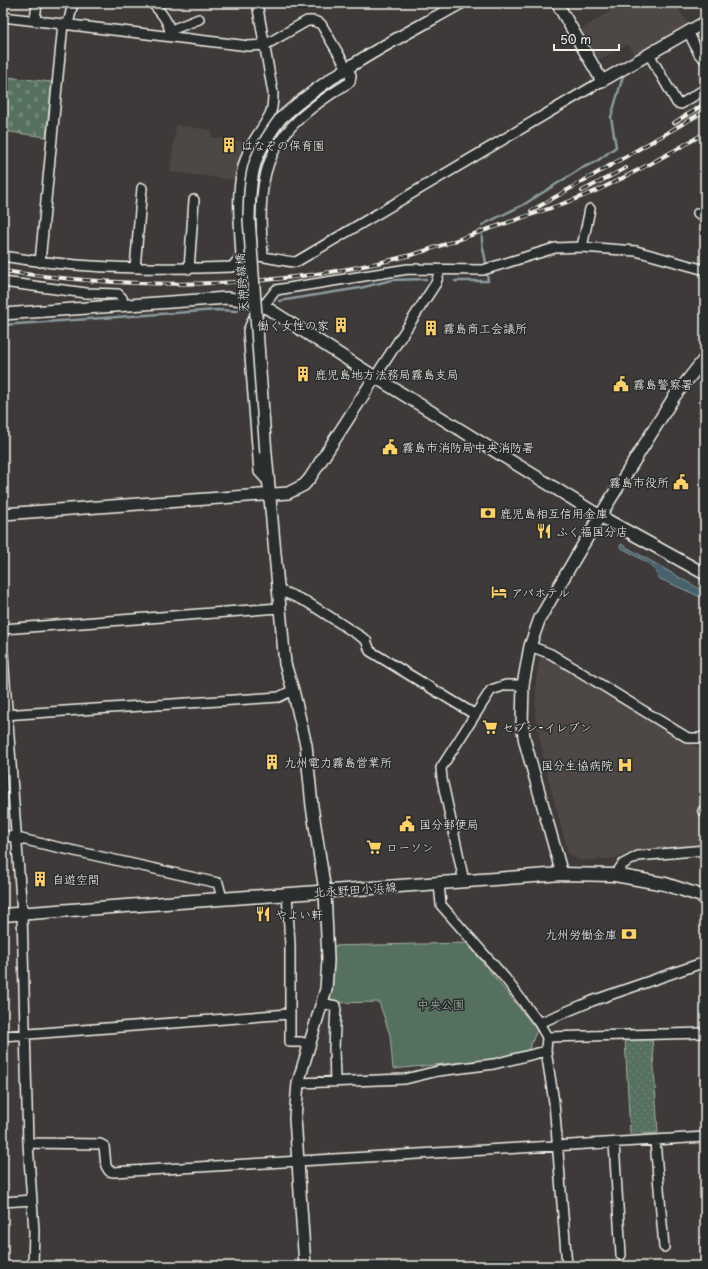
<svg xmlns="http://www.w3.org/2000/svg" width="708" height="1269" font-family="'Playpen Sans','Klee One',sans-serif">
<defs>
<pattern id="grass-dots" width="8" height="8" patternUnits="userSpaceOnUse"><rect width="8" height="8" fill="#56705f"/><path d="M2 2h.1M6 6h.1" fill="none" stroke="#6f8576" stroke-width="1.8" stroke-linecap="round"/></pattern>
<pattern id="cemetery-stones" width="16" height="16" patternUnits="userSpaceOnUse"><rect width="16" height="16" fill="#56705f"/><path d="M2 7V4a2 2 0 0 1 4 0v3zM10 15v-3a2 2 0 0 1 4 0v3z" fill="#6f8576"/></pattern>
<pattern id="water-ripples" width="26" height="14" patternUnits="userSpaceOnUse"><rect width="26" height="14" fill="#47626c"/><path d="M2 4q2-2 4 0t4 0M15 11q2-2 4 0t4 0" fill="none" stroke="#627981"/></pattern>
</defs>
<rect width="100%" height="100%" fill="#3d3a39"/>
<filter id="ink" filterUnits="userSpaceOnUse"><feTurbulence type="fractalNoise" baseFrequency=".025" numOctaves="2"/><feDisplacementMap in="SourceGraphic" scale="8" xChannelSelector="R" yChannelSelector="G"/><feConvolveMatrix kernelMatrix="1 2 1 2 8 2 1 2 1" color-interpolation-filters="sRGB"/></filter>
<g filter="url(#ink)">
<path fill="#4d4644" d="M 605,3 L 675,3 L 689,25 L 636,56 L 628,44 L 595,62 L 577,32 L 610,11 Z
M 176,125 L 212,130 L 211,137 L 246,142 L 241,156 L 236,180 L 170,172 Z
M 541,653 L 688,742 L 697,747 L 705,753 L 705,846 L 634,851 L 617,858 L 580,861 L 568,853 L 548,778 L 535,717 L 536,680 Z"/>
<path fill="url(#grass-dots)" stroke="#a5b0a4" d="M 652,1036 L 658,1133 L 630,1134 L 625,1038 Z"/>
<path fill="url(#cemetery-stones)" stroke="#a5b0a4" d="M 6,77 L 52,82 L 46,137 L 3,131 L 3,79 Z"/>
<path fill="#56705f" stroke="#a5b0a4" d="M 467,943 L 537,1030 L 526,1056 L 393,1069 L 390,1035 L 379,1002 L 329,1003 L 328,946 Z"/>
<path fill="url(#water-ripples)" stroke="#8c9b9e" d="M 621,544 L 705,592 L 705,599 L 658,578 L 657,573 L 648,563 L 620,547 Z"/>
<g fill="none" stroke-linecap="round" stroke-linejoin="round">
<path stroke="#8c9b9e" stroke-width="2.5" d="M 482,225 L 523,205 L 582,168 L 597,161 L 616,147 L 611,117 L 623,76
M 482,235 C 481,245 485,254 486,264
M 455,281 L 488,281 L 487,273
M 279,301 L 360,288 L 392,280 L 426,279
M 3,325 L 217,310 L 237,311 L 243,308"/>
<g stroke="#f4f1e8" stroke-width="12">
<path id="minor" d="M 152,3 C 160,11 171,24 170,36
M 3,17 L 249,46 L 265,45 L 307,21 L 314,21 L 321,24 L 351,75 L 350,82 C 270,131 255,162 263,256
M 35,20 L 37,3
M 68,24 L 73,3
M 171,30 L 199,19
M 688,31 L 699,54 L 705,59
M 649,54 L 677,103 L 681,104 L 705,89
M 698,213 L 705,216
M 582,247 L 590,209
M 3,256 C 78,269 156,270 232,267 C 235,264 237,260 240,258 C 251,251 283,262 296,262 L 602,81
M 241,258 C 240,225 234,188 246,157 C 251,141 263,129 270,114 C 273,108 273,100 273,93 L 257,3
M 40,262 L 63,24
M 135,268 L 142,188
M 189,269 L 194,200
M 3,282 L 86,293 L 118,294 L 122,298 L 123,304
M 375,377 L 436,283 L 440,270
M 269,483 L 259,472 L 248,331 L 253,319 L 276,290 L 408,269 L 483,270 L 555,248 L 582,247 L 636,251 L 705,270
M 277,589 L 307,602 L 366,640 L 370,651 L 474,714
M 3,629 L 279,608
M 530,646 L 551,654 L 688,738 L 700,738 L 705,736
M 3,655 L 22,913 L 28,1143 L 34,1231 L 33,1266
M 3,715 L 279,697 L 293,690
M 705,808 L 703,811 L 705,813
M 3,835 L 218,883 L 222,898
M 615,875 L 623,864 L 638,856 L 705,850
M 464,881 L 442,779 L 441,768 L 491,690 L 506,685 L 523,685
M 439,883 L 441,905 L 505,978 L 539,1023 L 547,1037 L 546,1051 L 554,1102 L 567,1266
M 287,893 L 290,945 L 290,1042 L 301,1042 L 309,1044
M 321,1003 L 336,1006 L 334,1048 L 335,1082
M 539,1023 L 592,1001 L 705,962
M 3,1036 L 289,1014
M 547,1037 L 705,1033
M 298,1083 L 405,1079 L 438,1071 L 494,1064 L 546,1051
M 655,1141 L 664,1247
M 28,1143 L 100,1144 L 104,1146 L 106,1166 L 109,1171 L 114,1172 L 705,1137
M 614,1143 L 621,1255
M 3,1202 L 32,1200"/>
</g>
<g stroke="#f4f1e8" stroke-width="14">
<path id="tertiary" d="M 557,3 L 602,81 L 705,22
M 281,118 C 334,70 399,38 461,3
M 3,314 L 227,298 L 243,300 L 264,306 L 375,377 L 600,516 L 705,574
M 266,454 L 285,664 L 293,690 L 306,745 L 312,806 L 325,891 L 328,960 L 326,989 L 298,1083 L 295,1118 L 305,1266
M 3,514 L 288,493 L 304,485 L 310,478 L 375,377
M 562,874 L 525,742 L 522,724 L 523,685 L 530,646 L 540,618 L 600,516 L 674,397 L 705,358"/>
</g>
<g stroke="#f4f1e8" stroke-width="15">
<path id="secondary" d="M 3,915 L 562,874 L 615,875 L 665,884 L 705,897"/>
</g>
<use href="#minor" stroke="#2a2d2e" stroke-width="9"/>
<use href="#tertiary" stroke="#2a2d2e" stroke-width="11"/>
<use href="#secondary" stroke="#2a2d2e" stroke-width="12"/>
<g stroke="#f4f1e8" stroke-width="4">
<path id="rail" d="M 674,123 L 701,106
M 582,191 L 626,168
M 531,211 L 705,111
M 3,271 C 139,290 278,290 411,255 C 440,247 469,235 498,226 C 532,214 566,204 598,190 C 634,173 671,153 705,133"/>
</g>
<use href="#rail" stroke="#2a2d2e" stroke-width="2.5" stroke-dasharray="8" stroke-linecap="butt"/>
<g stroke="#f4f1e8" stroke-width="14" stroke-linecap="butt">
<path id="tertiary-bridge" d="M 266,454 L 249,219 C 250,172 252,156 281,118"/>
</g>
<use href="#tertiary-bridge" stroke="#2a2d2e" stroke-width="11"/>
</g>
</g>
<defs>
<g id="building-bare" transform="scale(1.2)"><path d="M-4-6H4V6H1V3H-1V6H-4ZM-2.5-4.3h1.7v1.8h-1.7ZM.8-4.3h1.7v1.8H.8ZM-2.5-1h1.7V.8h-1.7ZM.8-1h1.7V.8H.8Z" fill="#ffd166" stroke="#2a2d2e" stroke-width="2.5" paint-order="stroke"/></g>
<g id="civic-bare" transform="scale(1.2)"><path d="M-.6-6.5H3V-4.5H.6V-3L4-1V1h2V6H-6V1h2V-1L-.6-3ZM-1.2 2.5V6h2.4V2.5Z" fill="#ffd166" stroke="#2a2d2e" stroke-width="2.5" paint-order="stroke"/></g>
<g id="bank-bare" transform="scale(1.2)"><path d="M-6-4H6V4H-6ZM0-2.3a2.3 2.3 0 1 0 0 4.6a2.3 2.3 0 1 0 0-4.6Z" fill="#ffd166" stroke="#2a2d2e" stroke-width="2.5" paint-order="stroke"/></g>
<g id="restaurant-bare" transform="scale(1.2)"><path d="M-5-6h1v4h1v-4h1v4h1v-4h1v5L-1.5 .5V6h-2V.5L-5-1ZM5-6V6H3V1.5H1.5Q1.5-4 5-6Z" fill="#ffd166" stroke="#2a2d2e" stroke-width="2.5" paint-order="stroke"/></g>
<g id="hotel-bare" transform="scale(1.2)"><path d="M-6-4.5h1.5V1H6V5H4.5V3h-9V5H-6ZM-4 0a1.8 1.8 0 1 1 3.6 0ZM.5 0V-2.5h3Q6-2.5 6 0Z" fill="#ffd166" stroke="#2a2d2e" stroke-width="2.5" paint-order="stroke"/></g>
<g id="supermarket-bare" transform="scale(1.2)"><path d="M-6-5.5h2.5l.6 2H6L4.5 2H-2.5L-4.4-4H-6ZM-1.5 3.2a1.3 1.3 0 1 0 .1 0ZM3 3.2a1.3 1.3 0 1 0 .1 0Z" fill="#ffd166" stroke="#2a2d2e" stroke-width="2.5" paint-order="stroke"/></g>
<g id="hospital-bare" transform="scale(1.2)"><path d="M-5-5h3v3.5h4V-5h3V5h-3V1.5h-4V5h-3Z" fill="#ffd166" stroke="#2a2d2e" stroke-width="2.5" paint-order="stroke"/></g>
</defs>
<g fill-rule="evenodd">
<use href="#building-bare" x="229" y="145"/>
<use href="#building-bare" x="341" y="325"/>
<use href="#building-bare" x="431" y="328"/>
<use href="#building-bare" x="303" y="374"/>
<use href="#civic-bare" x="621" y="384"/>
<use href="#civic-bare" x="390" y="447"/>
<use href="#civic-bare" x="681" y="482"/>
<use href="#bank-bare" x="488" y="513"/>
<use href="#restaurant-bare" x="544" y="531"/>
<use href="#hotel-bare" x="499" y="592"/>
<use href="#supermarket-bare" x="490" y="727"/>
<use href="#building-bare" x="272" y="762"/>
<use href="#hospital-bare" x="625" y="765"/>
<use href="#civic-bare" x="407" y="824"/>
<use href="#supermarket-bare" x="374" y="847"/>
<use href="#building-bare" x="40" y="879"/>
<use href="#restaurant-bare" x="263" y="914"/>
<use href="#bank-bare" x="629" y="934"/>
</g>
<g text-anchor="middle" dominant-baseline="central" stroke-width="3" stroke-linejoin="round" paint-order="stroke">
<g font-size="12" fill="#f4f1e8" stroke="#2a2d2e" text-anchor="start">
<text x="241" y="145">はなぞの保育園</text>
<text x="329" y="325" text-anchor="end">働く女性の家</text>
<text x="443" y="328">霧島商工会議所</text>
<text x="315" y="374">鹿児島地方法務局霧島支局</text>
<text x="633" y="384">霧島警察署</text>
<text x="402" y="447">霧島市消防局中央消防署</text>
<text x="669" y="482" text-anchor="end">霧島市役所</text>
<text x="500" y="513">鹿児島相互信用金庫</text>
<text x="556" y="531">ふく福国分店</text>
<text x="511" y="592">アパホテル</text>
<text x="502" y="727">セブン-イレブン</text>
<text x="284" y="762">九州電力霧島営業所</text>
<text x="613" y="765" text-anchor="end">国分生協病院</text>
<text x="419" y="824">国分郵便局</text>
<text x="386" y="847">ローソン</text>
<text x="52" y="879">自遊空間</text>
<text x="275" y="914">やよい軒</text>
<text x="617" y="934" text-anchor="end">九州労働金庫</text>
</g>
<g font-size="12" fill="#f4f1e8" stroke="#2a2d2e">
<text transform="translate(241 283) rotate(-94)">天神跨線橋</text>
<text transform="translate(355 889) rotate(-4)">北永野田小浜線</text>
</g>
<g font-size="12" fill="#adb7aa" stroke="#2a2d2e">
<text x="441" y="1004">中央公園</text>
</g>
</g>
<rect width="708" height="1269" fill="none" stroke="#2a2d2e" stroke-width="16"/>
<rect x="8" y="8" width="692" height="1253" fill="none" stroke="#f4f1e8" stroke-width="1.5" filter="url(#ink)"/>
<path d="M554 44v6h65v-6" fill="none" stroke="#f4f1e8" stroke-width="2"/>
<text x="560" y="44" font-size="12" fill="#f4f1e8" stroke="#2a2d2e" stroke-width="3" paint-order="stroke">50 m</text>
</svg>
